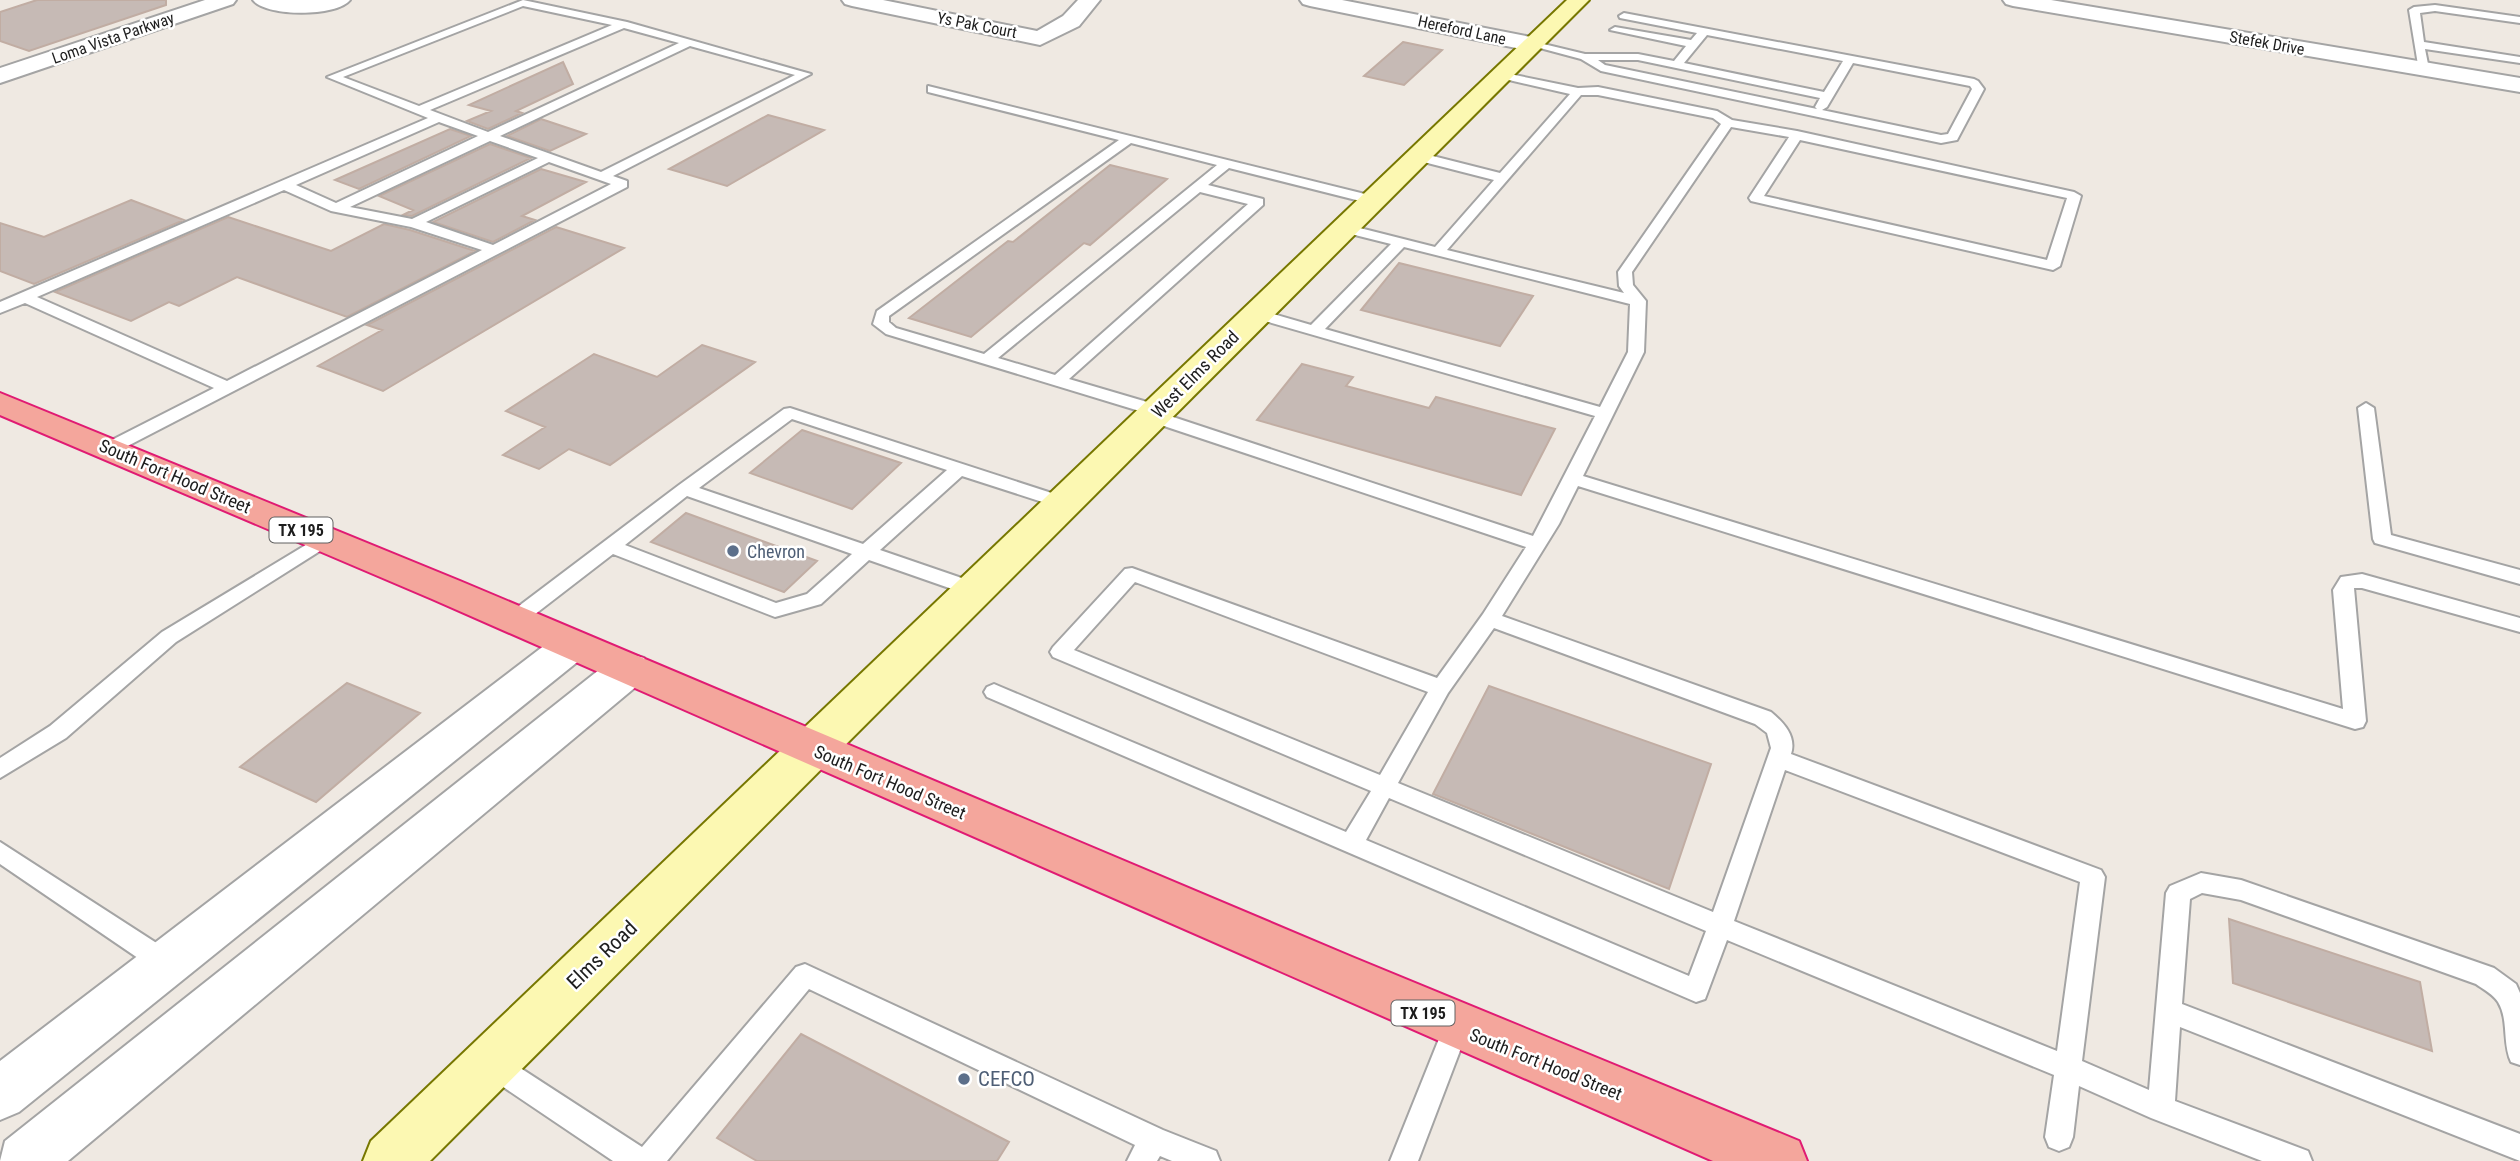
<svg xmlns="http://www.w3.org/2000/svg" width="2520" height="1161" font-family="'Roboto Condensed',sans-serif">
<rect width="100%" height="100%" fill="#efe9e2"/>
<path fill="#c6bab5" stroke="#c1ada3" stroke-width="2" d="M 37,0 L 166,0 L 166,5 L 29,51 L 0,41 L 0,12 Z
M 1403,42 L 1442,50 L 1404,85 L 1364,76 Z
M 563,62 L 573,84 L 516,111 L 522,113 L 488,129 L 467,121 L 491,111 L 469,105 Z
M 768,115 L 824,130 L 727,186 L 669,169 Z
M 541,119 L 586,134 L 550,151 L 507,136 Z
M 450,129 L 471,136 L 359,189 L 335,180 Z
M 490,144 L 531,158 L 412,216 L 403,215 L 413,210 L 379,196 Z
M 1110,165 L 1167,179 L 1090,245 L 1084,243 L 971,337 L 909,318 L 1008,241 L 1013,242 Z
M 541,169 L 586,182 L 522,216 L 535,220 L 493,242 L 433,222 Z
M 131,200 L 184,220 L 34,284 L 0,271 L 0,223 L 44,237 Z
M 228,217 L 331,251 L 384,224 L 410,230 L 475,251 L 347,317 L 237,277 L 179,306 L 169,302 L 131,321 L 55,292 Z
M 556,227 L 624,248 L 383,391 L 318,366 L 382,330 L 367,325 Z
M 1399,263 L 1533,296 L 1500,346 L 1361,310 Z
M 702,345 L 755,362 L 610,465 L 569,449 L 539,469 L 503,455 L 545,427 L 506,411 L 594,354 L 657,377 Z
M 1302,364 L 1353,377 L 1346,386 L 1429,408 L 1436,397 L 1555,429 L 1521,495 L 1257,420 Z
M 802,430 L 901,463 L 852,509 L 750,473 Z
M 686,513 L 817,561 L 784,592 L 651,542 Z
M 347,683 L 420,713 L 316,802 L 240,767 Z
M 1489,686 L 1711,764 L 1669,889 L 1433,794 Z
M 2229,919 L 2420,982 L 2432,1051 L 2233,983 Z
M 801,1034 L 1009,1142 L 997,1161 L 757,1161 L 717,1138 Z"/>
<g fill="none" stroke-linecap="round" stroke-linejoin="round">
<g stroke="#a4a4a4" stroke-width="4">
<path id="service" d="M 523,0 L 627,22 L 811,74 L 613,176 L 627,181 L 627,187 L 116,452 L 104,452 L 101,448 L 104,444 L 214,388 L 25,303 L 0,313 L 0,302 L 428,118 L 327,77 ZM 523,6 L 612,25 L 419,106 L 343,77 ZM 624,28 L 679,43 L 488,132 L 430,110 ZM 690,46 L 795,75 L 601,172 L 500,136 ZM 439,122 L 478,136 L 336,203 L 296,185 ZM 490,141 L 538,158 L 412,219 L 350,207 ZM 549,162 L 611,184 L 493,245 L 426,222 ZM 284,190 L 331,211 L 411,227 L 482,250 L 227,381 L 37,297 Z
M 2435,5 L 2520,17 L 2520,23 L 2435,11 L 2420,13 L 2424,42 L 2520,57 L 2520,63 L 2425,49 L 2429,69 L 2419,71 L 2409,10 L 2414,7 Z
M 1624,13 L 1974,79 L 1978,81 L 1984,89 L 1957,140 L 1941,143 L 1601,71 L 1581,59 L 1525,44 L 1531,41 L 1585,54 L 1638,54 L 1674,61 L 1686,46 L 1610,30 L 1615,27 L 1691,40 L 1697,33 L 1620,18 L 1619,16 ZM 1707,35 L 1843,61 L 1824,92 L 1684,63 ZM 1598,60 L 1638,60 L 1820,98 L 1815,107 L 1817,109 L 1605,65 ZM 1853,63 L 1970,86 L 1972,89 L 1948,134 L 1941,135 L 1822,110 L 1827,107 Z
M 1500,72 L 1578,88 L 1598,87 L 1717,111 L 1732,120 L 1797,131 L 2074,192 L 2081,196 L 2060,266 L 2053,270 L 1751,201 L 1749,198 L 1789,137 L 1731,127 L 1632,272 L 1633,285 L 1646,301 L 1644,352 L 1583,476 L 2343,709 L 2333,590 L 2341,577 L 2362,574 L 2520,618 L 2520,632 L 2362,588 L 2354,588 L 2366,721 L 2363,727 L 2355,729 L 1578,486 L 1559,524 L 1502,616 L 1771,712 C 1783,722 1797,736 1791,754 L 2101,870 L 2105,877 L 2082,1061 L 2149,1090 L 2166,893 L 2170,886 L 2201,873 L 2241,880 L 2494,968 L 2516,984 L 2520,993 L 2520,1065 L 2511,1062 C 2502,1043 2509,1020 2498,1002 C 2494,995 2483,989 2476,984 L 2241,900 L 2202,893 L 2190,899 L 2182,1004 L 2520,1134 L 2520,1161 L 2180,1027 L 2175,1101 L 2308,1151 L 2312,1161 L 2262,1161 L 2151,1118 L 2079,1086 L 2073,1137 L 2069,1147 L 2059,1151 L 2049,1147 L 2045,1137 L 2054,1075 L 1727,940 L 1705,999 L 1696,1002 L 987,697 L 984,692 L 987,687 L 994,684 L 1001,687 L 1346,832 L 1371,791 L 1053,657 L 1050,652 L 1053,647 L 1125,569 L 1132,568 L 1437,678 L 1483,614 L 1526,547 L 1146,420 L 1144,416 L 1146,413 L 886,334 L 873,324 L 877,311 L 1119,140 L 928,92 L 928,86 L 1377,197 L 1379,200 L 1372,204 L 1229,168 L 1208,185 L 1263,199 L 1263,205 L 1069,379 L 1164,407 L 1166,411 L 1164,414 L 1533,536 L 1595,416 L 1251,317 L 1248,314 L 1256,309 L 1311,325 L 1391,244 L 1339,231 L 1339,225 L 1344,224 L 1435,247 L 1494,180 L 1412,159 L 1412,153 L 1417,152 L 1500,173 L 1570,94 L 1496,77 L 1494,75 ZM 1581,95 L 1598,95 L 1713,118 L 1721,124 L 1618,272 L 1619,286 L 1624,293 L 1447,250 ZM 1800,140 L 2067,198 L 2047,260 L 1764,196 ZM 1131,143 L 1217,165 L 984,354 L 896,328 L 889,322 L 889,316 ZM 1200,192 L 1248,204 L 1055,375 L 998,358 ZM 1404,247 L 1630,304 L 1628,352 L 1600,407 L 1325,329 ZM 1135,582 L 1428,692 L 1380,775 L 1074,650 ZM 1494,628 L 1755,724 L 1767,733 L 1771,748 L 1713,912 L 1398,783 L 1448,693 ZM 1785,770 L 2080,882 L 2057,1051 L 1734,921 ZM 1389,798 L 1706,931 L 1689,976 L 1366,840 Z
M 2366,403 L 2374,408 L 2391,535 L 2520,570 L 2520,584 L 2375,543 L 2373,539 L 2358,408 Z
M 790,408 L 1070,499 L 1073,503 L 1064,509 L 962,476 L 880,550 L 982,585 L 985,590 L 982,595 L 975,597 L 869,560 L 821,604 L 775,617 L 613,554 L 521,625 L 507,625 L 504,620 L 507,615 L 679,485 L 784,409 ZM 792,419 L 947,470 L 863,544 L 699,488 ZM 687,496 L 852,554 L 807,594 L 776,603 L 625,545 Z
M 324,534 L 331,536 L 333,540 L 331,544 L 176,642 L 66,738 L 0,778 L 0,758 L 50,726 L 162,632 Z
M 0,842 L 175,955 L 179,963 L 175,971 L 166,974 L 157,971 L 0,864 Z
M 805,964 L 1163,1130 L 1216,1151 L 1220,1161 L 1172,1161 L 1160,1156 L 1157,1161 L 1127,1161 L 1135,1145 L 809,989 L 667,1161 L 613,1161 L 484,1074 L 480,1065 L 484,1056 L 493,1053 L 502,1056 L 642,1147 L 796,967 Z
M 1456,1015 L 1465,1019 L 1469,1027 L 1418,1161 L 1390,1161 L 1447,1019 Z"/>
</g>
<g stroke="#a4a4a4" stroke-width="4">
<path id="minor" d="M 205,0 L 236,0 L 233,4 L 0,83 L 0,68 Z
M 253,0 L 350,0 C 337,17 266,17 253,0 Z
M 842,0 L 883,0 L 1037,31 L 1063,16 L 1078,0 L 1100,0 L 1079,26 L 1040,45 L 852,6 L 845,4 Z
M 1300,0 L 1342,0 L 1531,37 L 1539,39 L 1542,44 L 1539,49 L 1531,51 L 1310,6 L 1303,4 Z
M 2003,0 L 2051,0 L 2520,78 L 2520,92 L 2013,6 L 2006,4 Z
M 572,631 L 586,635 L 592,645 L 586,655 L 19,1112 L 0,1120 L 0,1061 L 558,635 Z
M 629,654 L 644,658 L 650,669 L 644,680 L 68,1161 L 0,1161 L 5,1141 L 614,658 Z"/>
</g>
<g stroke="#770" stroke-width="4">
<path id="secondary" d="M 1567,0 L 1589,0 L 430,1161 L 363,1161 L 371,1141 Z"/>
</g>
<g stroke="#e01b73" stroke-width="4">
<path id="trunk" d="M 0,393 L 460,581 L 1352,957 L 1799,1141 L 1807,1161 L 1713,1161 L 432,599 L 0,415 Z"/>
</g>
<use href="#service" fill="#fff" fill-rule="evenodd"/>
<use href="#minor" fill="#fff" fill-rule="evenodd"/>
<use href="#secondary" fill="#fcf8b2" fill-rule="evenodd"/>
<use href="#trunk" fill="#f4a69c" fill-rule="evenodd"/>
</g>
<g fill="#5c6f8a" stroke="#fff" stroke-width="2.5">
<circle cx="733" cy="551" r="7"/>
<circle cx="964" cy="1079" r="7"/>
</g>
<g text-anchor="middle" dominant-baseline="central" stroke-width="5" stroke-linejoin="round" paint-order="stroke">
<g font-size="16" fill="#1d1d1d" stroke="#fff">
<text transform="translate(977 25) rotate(11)">Ys Pak Court</text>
<text transform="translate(1462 30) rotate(12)">Hereford Lane</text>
<text transform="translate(113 38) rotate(-19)">Loma Vista Parkway</text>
<text transform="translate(2267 43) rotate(10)">Stefek Drive</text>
</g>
<g fill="#fff" stroke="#616161" stroke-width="2">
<rect x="269.5" y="517.5" width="63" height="25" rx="5"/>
<rect x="1391.5" y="1000.5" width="63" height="25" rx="5"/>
</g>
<g font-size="16" font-weight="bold" fill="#1d1d1d">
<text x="301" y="530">TX 195</text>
<text x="1423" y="1013">TX 195</text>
</g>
<g font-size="18" fill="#1d1d1d" stroke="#fff">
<text transform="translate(1195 374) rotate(-45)">West Elms Road</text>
<text transform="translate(175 476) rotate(23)">South Fort Hood Street</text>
<text transform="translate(890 782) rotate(23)">South Fort Hood Street</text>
<text transform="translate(1546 1064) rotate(22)">South Fort Hood Street</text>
</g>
<g font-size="18" fill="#4e5e75" stroke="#fff" text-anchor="start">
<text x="747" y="551">Chevron</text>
</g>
<g font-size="21" fill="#1d1d1d" stroke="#fff">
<text transform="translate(602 955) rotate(-44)">Elms Road</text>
</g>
<g font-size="21" fill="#4e5e75" stroke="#fff" text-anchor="start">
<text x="978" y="1079">CEFCO</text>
</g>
</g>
</svg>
